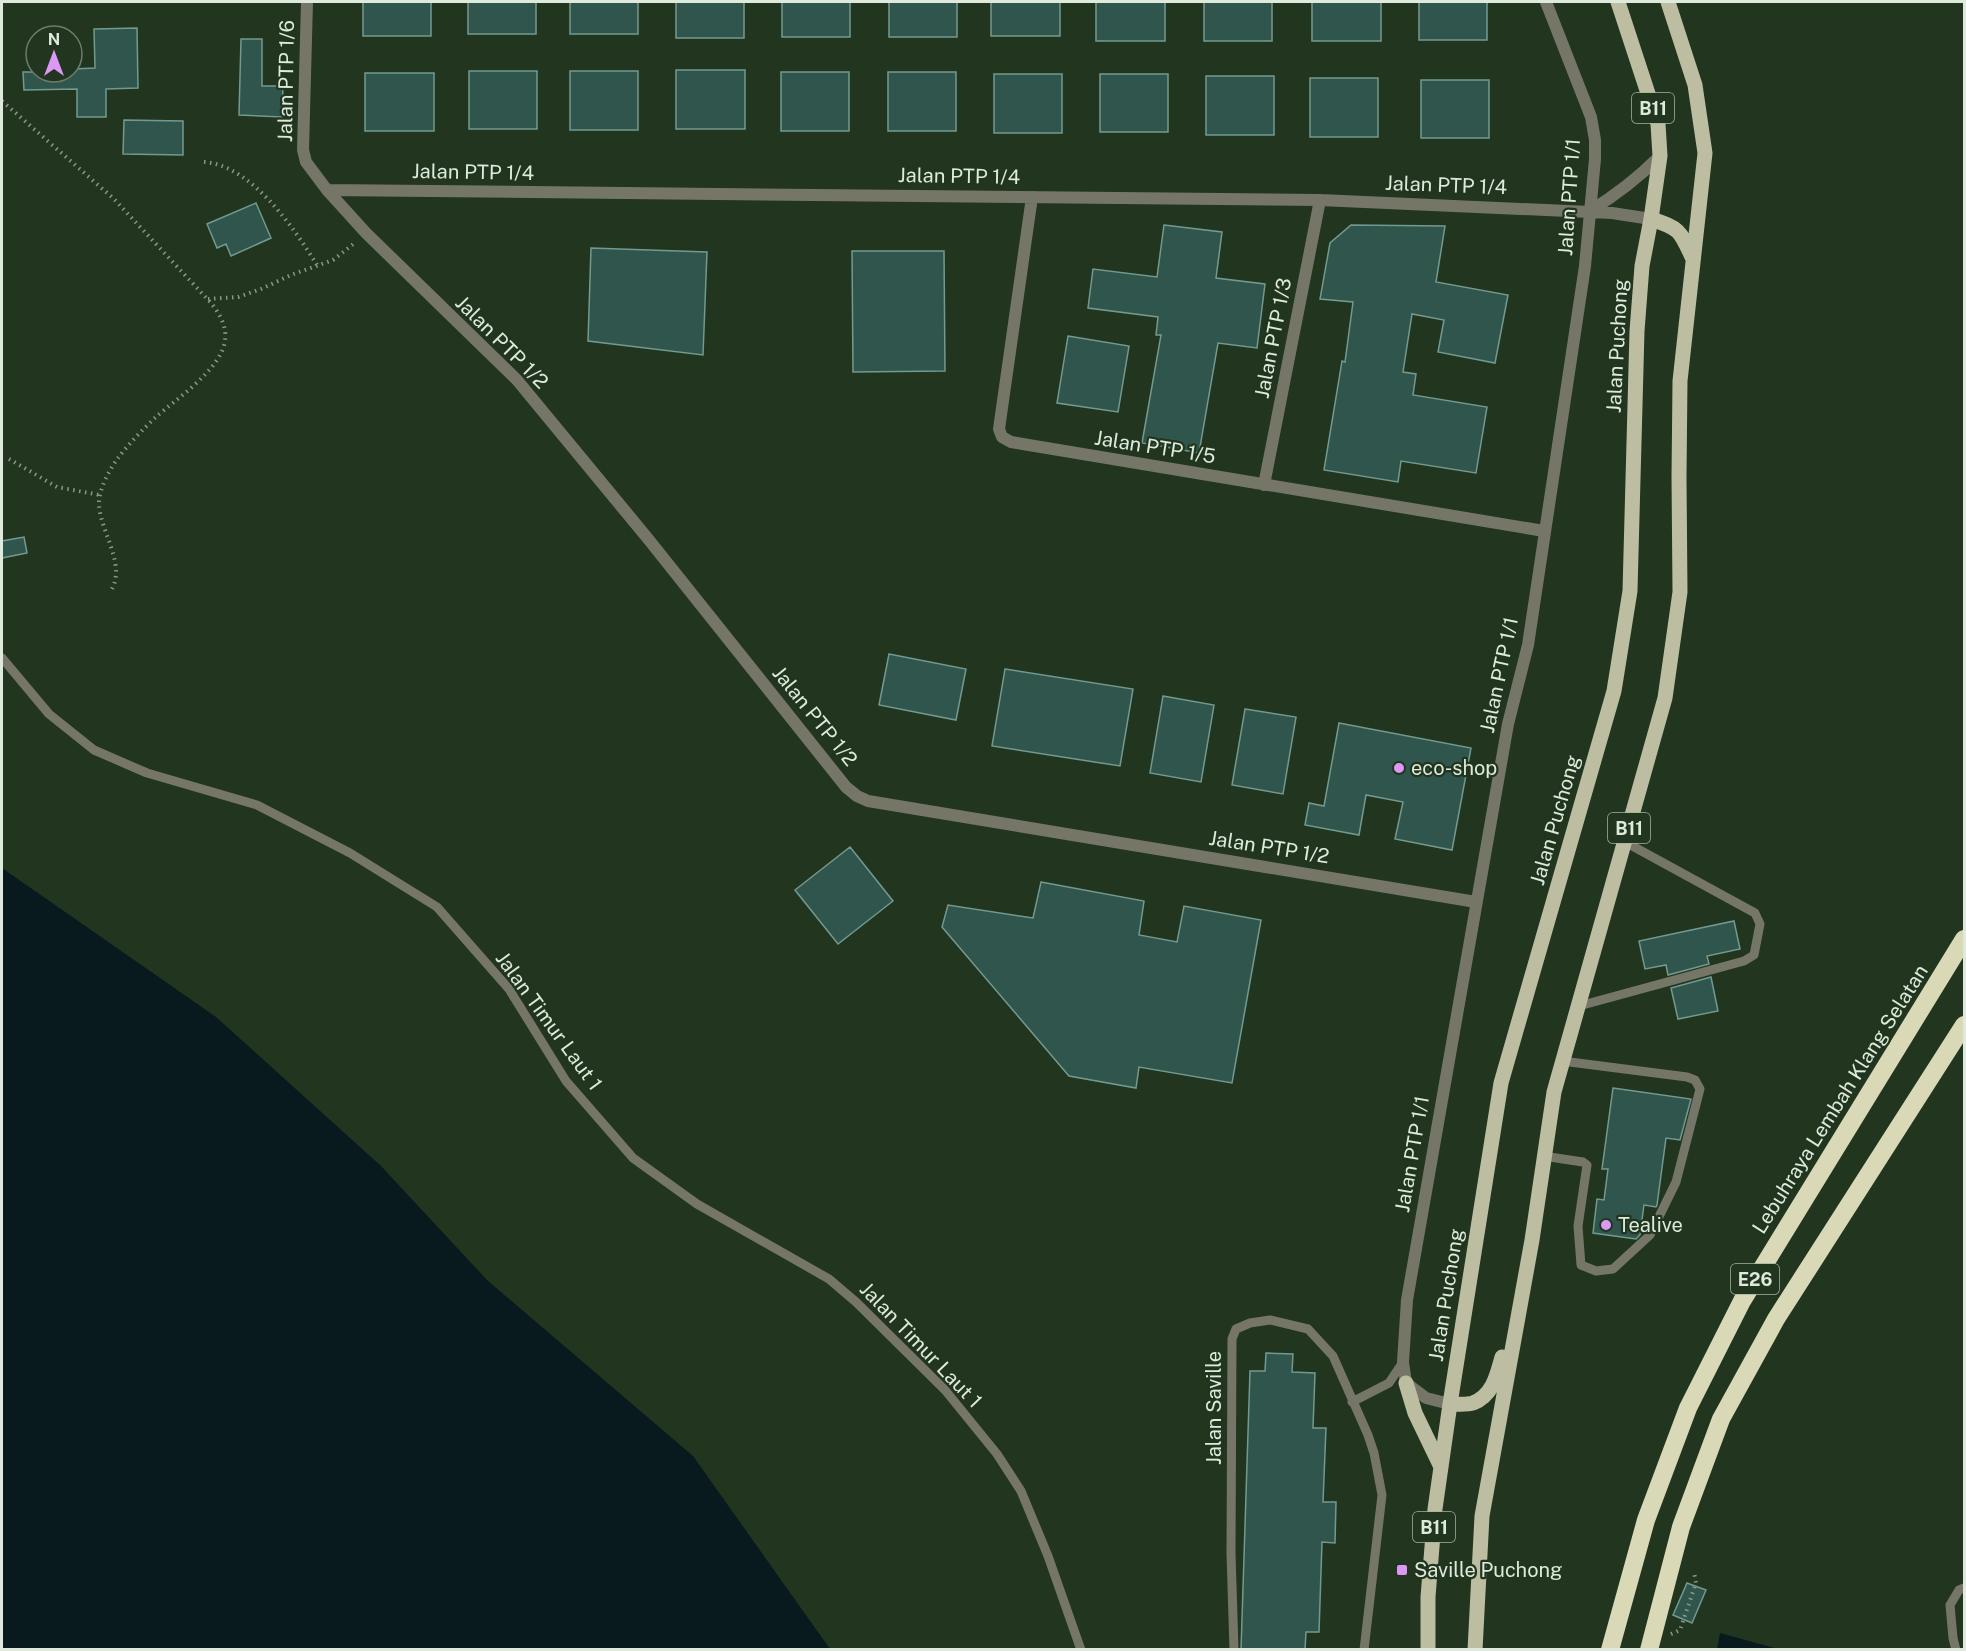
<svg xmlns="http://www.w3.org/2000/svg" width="1966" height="1651" font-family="'Public Sans',sans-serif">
<rect width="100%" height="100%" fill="#21351f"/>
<path fill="#081a1e" d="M 2,868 L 216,1017 L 381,1166 L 487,1280 L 693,1456 L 830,1649 L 2,1649 Z
M 1720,1633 L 1778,1649 L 1717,1649 Z"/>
<path fill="#30554d" stroke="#739a90" stroke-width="1.5" d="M 363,2 L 431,2 L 431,36 L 363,36 Z
M 468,2 L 536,2 L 536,34 L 468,34 Z
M 570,2 L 638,2 L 638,34 L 570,34 Z
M 676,2 L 744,2 L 744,38 L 676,38 Z
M 782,2 L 850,2 L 850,37 L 782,37 Z
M 889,2 L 957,2 L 957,37 L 889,37 Z
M 991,2 L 1060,2 L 1060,36 L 991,36 Z
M 1096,2 L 1165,2 L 1165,41 L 1096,41 Z
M 1204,2 L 1272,2 L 1272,41 L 1204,41 Z
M 1312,2 L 1381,2 L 1381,41 L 1312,41 Z
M 1419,2 L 1487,2 L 1487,40 L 1419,40 Z
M 137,28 L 138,88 L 106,89 L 106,117 L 77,117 L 77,89 L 24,90 L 23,72 L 72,72 L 72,69 L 95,68 L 94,29 Z
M 241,39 L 262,39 L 262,86 L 283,86 L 282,117 L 239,115 Z
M 676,70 L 745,70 L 745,129 L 676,129 Z
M 469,71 L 537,71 L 537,129 L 469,129 Z
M 570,71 L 638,71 L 638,130 L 570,130 Z
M 781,72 L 849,72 L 849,131 L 781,131 Z
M 888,72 L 956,72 L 956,131 L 888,131 Z
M 365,73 L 434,73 L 434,131 L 365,131 Z
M 994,74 L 1062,74 L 1062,133 L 994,133 Z
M 1100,74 L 1168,74 L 1168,132 L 1100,132 Z
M 1206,76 L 1274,76 L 1274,135 L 1206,135 Z
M 1310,78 L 1378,78 L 1378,137 L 1310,137 Z
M 1421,80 L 1489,80 L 1489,138 L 1421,138 Z
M 124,120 L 183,121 L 183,155 L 123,154 Z
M 256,203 L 271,238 L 231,256 L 226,244 L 217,248 L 207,224 Z
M 1164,225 L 1222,232 L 1216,278 L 1265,284 L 1257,348 L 1218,343 L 1199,453 L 1142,443 L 1161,335 L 1156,335 L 1158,317 L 1088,308 L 1093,269 L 1157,277 Z
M 1351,225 L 1445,226 L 1436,282 L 1508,295 L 1495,363 L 1438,352 L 1444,320 L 1412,314 L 1403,372 L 1416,374 L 1413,395 L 1487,407 L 1476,473 L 1401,461 L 1398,482 L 1324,470 L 1342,361 L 1345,362 L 1353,302 L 1320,299 L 1330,243 Z
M 591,248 L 707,252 L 703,355 L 588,341 Z
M 852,251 L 944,251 L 945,371 L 853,372 Z
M 1068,336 L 1129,346 L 1118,412 L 1057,403 Z
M 24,537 L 27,553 L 2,558 L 2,541 Z
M 889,654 L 966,669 L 956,720 L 879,705 Z
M 1005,669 L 1133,689 L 1120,766 L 992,746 Z
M 1163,696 L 1214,705 L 1201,782 L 1150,773 Z
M 1245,709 L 1296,717 L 1283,794 L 1232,785 Z
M 1339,723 L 1471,748 L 1452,850 L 1395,839 L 1403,802 L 1366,795 L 1359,835 L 1305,825 L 1309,803 L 1324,806 Z
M 850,847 L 893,901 L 838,944 L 795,890 Z
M 1041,882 L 1144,901 L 1139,935 L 1177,942 L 1184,906 L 1261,920 L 1232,1083 L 1139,1067 L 1136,1088 L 1069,1076 L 942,927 L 948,905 L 1033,918 Z
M 1734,921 L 1740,949 L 1707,956 L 1709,964 L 1668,975 L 1666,965 L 1645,969 L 1639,941 Z
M 1711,977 L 1718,1011 L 1678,1019 L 1671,988 Z
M 1613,1088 L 1691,1099 L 1680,1140 L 1666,1138 L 1657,1205 L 1656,1207 L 1644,1205 L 1640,1235 L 1636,1239 L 1593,1233 L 1597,1199 L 1604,1200 L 1608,1169 L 1602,1169 Z
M 1266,1353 L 1293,1354 L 1292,1372 L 1315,1373 L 1313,1428 L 1326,1428 L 1323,1502 L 1336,1502 L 1335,1543 L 1322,1542 L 1319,1632 L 1306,1632 L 1305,1650 L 1241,1650 L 1250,1371 L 1265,1371 Z
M 1687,1583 L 1706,1590 L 1692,1623 L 1673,1615 Z"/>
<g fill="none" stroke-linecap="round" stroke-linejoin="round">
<path stroke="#899887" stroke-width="4" stroke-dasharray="1.5 4.5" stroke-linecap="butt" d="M 2,101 L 114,199 L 211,303 C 219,313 227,326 225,340 C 222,369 176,399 156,417 C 143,429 129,444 118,458 C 109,470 99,489 99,504 C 100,532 128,566 110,592
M 204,162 C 251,165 294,228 317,265
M 208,299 L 238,297 L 261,289 L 291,275 L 333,260 L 356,242
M 9,459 L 57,487 L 100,495
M 1671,1634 L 1680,1630 L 1696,1583 L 1694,1572"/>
<path stroke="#767668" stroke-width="9" d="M 2,658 L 49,714 L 94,750 L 147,773 L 257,805 L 350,853 L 437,907 L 509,989 L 566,1081 L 633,1158 L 697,1204 L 829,1279 L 856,1302 L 945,1390 L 997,1454 L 1021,1491 L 1048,1556 L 1081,1650
M 1579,1006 L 1744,961 L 1754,955 L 1760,924 L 1755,913 L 1625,842
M 1543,1156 L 1583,1162 L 1587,1165 L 1578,1226 L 1581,1265 L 1596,1271 L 1613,1269 L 1650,1235 L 1676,1182 L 1700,1089 L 1695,1080 L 1687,1077 L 1562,1061
M 1352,1402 L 1389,1383 L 1403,1362
M 1234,1650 L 1231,1553 L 1232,1339 L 1236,1329 L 1250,1323 L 1270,1320 L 1308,1329 L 1333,1356 L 1368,1435 L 1374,1453 L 1382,1495 L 1364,1650
M 1956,1650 L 1953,1638 L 1950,1605 L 1959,1590 L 1964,1588"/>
<path stroke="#767668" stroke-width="12" d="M 307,2 L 303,150 L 306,162 L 327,190 L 366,233 L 517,380 L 649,540 L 846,787 L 857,796 L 868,801 L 1476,902
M 327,190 L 1320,200 L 1612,213 L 1651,219
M 1032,197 L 999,429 L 1002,437 L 1011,442 L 1544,531
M 1590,211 C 1616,195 1638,178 1660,156
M 1264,485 L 1320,200
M 1450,1404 L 1426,1398 L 1406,1383 L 1403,1362 L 1407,1300 L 1508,724 L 1528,645 L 1585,266 L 1595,159 L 1595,140 L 1591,117 L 1546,2"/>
<path stroke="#bdbda1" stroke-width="15" d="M 1651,219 C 1679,228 1680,230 1692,257
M 1406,1383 L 1415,1413 L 1441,1467
M 1450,1404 C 1457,1404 1467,1405 1473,1403 C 1493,1395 1497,1375 1502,1357
M 1428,1650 L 1428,1597 L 1435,1509 L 1450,1404 L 1501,1083 L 1614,691 L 1630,591 L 1637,331 L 1642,266 L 1651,219 L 1660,156 L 1658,124 L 1618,2
M 1475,1650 L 1482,1516 L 1532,1240 L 1554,1092 L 1665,698 L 1680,592 L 1679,477 L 1680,381 L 1705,153 L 1695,85 L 1668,2"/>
<path stroke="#d9d9b7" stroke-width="18" d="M 1610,1650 L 1646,1520 L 1688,1408 L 1742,1301 L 1964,939
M 1649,1650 L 1681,1527 L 1721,1419 L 1776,1319 L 1964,1025"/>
</g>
<g fill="#db99f5" stroke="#21351f" stroke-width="2">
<circle cx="1399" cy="768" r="6"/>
<circle cx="1606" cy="1225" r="6"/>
<rect x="1396" y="1564" width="12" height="12" rx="3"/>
</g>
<g text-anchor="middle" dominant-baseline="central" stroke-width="4.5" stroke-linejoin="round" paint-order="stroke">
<g fill="#21351f" stroke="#a5b4a3" stroke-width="1.5">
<rect x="1632" y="93" width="42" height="30" rx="4.5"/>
<rect x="1608" y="813" width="42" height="30" rx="4.5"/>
<rect x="1731" y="1264" width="48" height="30" rx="4.5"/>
<rect x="1413" y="1512" width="42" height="30" rx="4.5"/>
</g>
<g font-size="18" font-weight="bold" fill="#deeadc">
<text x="1653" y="108">B11</text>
<text x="1629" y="828">B11</text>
<text x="1755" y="1279">E26</text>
<text x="1434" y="1527">B11</text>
</g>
<g font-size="20" fill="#deeadc" stroke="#21351f">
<text transform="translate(286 81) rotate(-89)">Jalan PTP 1/6</text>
<text transform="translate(473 172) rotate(1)">Jalan PTP 1/4</text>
<text transform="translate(959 176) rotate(1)">Jalan PTP 1/4</text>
<text transform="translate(1446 185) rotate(2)">Jalan PTP 1/4</text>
<text transform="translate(1569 197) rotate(-86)">Jalan PTP 1/1</text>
<text transform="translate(1273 338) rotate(-79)">Jalan PTP 1/3</text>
<text transform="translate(502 342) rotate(45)">Jalan PTP 1/2</text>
<text transform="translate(1617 346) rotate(-87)">Jalan Puchong</text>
<text transform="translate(1155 447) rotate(9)">Jalan PTP 1/5</text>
<text transform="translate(1499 675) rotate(-78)">Jalan PTP 1/1</text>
<text transform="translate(815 716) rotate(51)">Jalan PTP 1/2</text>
<text transform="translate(1555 820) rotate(-74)">Jalan Puchong</text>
<text transform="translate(1269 847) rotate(9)">Jalan PTP 1/2</text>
<text transform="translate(549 1021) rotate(54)">Jalan Timur Laut 1</text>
<text transform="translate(1840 1099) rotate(-58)">Lebuhraya Lembah Klang Selatan</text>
<text transform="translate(1412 1154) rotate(-80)">Jalan PTP 1/1</text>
<text transform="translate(1446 1295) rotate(-81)">Jalan Puchong</text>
<text transform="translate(921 1345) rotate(46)">Jalan Timur Laut 1</text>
<text transform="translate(1214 1408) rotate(-90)">Jalan Saville</text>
</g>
<g font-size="20" fill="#deeadc" stroke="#21351f" text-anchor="start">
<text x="1411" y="768">eco-shop</text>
<text x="1618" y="1225">Tealive</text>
<text x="1414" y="1570">Saville Puchong</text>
</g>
</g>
<rect width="1966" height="1651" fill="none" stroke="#deeadc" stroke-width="6"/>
<g transform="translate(54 54)"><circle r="28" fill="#21351f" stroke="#6d7d6b" stroke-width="1.5"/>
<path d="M0-4.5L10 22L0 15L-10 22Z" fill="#db99f5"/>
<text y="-9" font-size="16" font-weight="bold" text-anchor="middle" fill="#deeadc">N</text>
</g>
</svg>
